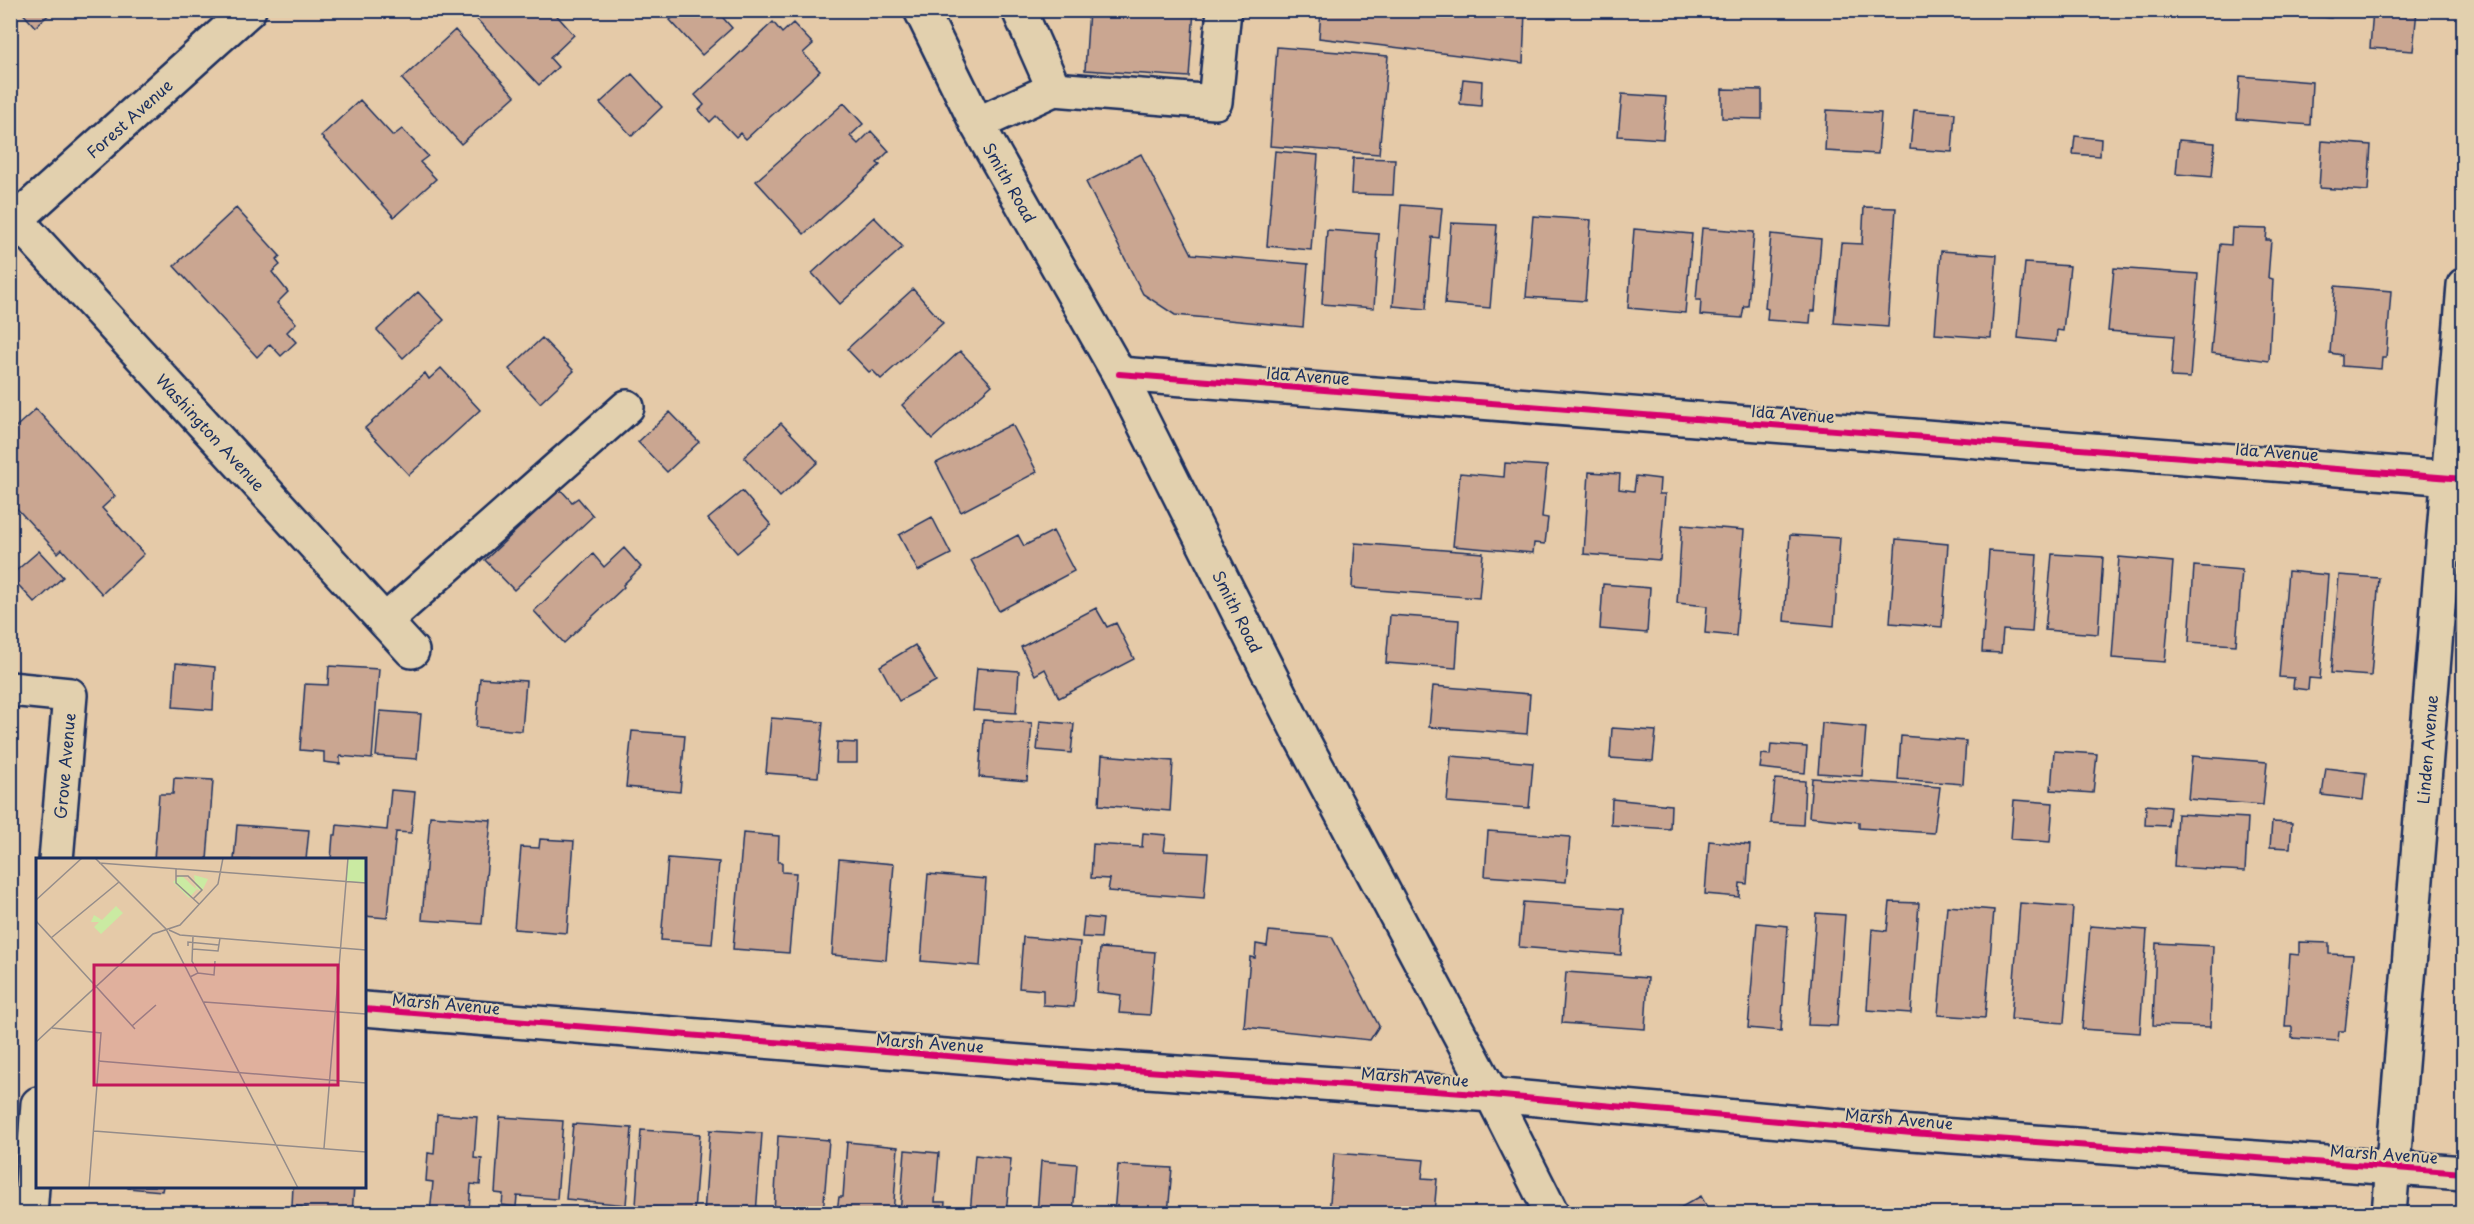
<svg xmlns="http://www.w3.org/2000/svg" width="2474" height="1224" font-family="'Playpen Sans',sans-serif">
<rect width="100%" height="100%" fill="#e5caa8"/>
<filter id="ink" filterUnits="userSpaceOnUse"><feTurbulence type="fractalNoise" baseFrequency=".0167" numOctaves="2"/><feDisplacementMap in="SourceGraphic" scale="12" xChannelSelector="R" yChannelSelector="G"/><feConvolveMatrix kernelMatrix="1 2 1 2 8 2 1 2 1" color-interpolation-filters="sRGB"/></filter>
<g filter="url(#ink)">
<path fill="#caa691" stroke="#1b2f5e" stroke-width="1.5" d="M 20,10 L 54,10 L 35,27 Z
M 472,10 L 552,10 L 574,35 L 550,58 L 558,67 L 539,85 L 470,12 Z
M 680,10 L 716,10 L 732,28 L 702,55 L 670,20 Z
M 1089,10 L 1194,10 L 1189,77 L 1085,70 Z
M 1321,10 L 1525,10 L 1523,63 L 1319,38 Z
M 2253,10 L 2331,10 L 2331,18 Z
M 2373,10 L 2417,10 L 2413,51 L 2370,48 Z
M 773,22 L 782,33 L 793,23 L 813,44 L 803,53 L 820,71 L 746,139 L 740,133 L 736,137 L 716,116 L 710,122 L 699,110 L 704,105 L 695,95 Z
M 455,30 L 515,96 L 461,144 L 402,79 Z
M 1277,47 L 1388,56 L 1379,154 L 1270,146 Z
M 632,74 L 662,107 L 632,136 L 600,103 Z
M 2240,76 L 2312,82 L 2310,125 L 2237,119 Z
M 1463,79 L 1482,81 L 1481,106 L 1460,104 Z
M 1722,89 L 1762,90 L 1762,119 L 1722,118 Z
M 1622,94 L 1666,97 L 1663,139 L 1618,136 Z
M 360,100 L 393,136 L 402,129 L 428,156 L 420,162 L 436,179 L 394,217 L 321,136 Z
M 844,103 L 863,124 L 850,136 L 858,144 L 871,131 L 889,151 L 877,163 L 880,165 L 804,234 L 756,181 Z
M 1827,110 L 1881,113 L 1878,154 L 1825,151 Z
M 1914,110 L 1955,113 L 1952,152 L 1910,149 Z
M 2075,136 L 2101,139 L 2100,156 L 2073,154 Z
M 2179,140 L 2215,143 L 2212,177 L 2176,174 Z
M 2322,141 L 2371,145 L 2368,191 L 2319,188 Z
M 1275,151 L 1318,155 L 1311,250 L 1267,246 Z
M 1141,154 L 1192,254 L 1308,264 L 1303,327 L 1175,315 L 1143,294 L 1086,182 Z
M 1353,158 L 1395,159 L 1393,195 L 1351,194 Z
M 1401,205 L 1442,208 L 1439,238 L 1432,237 L 1426,309 L 1393,306 Z
M 1864,207 L 1896,208 L 1888,327 L 1834,323 L 1841,243 L 1862,244 Z
M 236,208 L 280,256 L 276,260 L 280,265 L 272,272 L 288,292 L 277,303 L 296,323 L 287,332 L 296,342 L 281,356 L 270,344 L 257,357 L 174,266 Z
M 1533,216 L 1591,220 L 1585,301 L 1526,297 Z
M 874,217 L 903,247 L 840,304 L 812,273 Z
M 1451,223 L 1497,225 L 1490,308 L 1445,304 Z
M 1702,228 L 1754,232 L 1748,306 L 1744,306 L 1742,318 L 1700,315 L 1701,300 L 1696,300 Z
M 2232,228 L 2267,229 L 2266,240 L 2271,240 L 2268,278 L 2273,279 L 2269,361 L 2211,353 L 2220,244 L 2231,245 Z
M 1634,229 L 1692,234 L 1685,313 L 1628,308 Z
M 1327,230 L 1379,234 L 1374,308 L 1322,304 Z
M 1771,234 L 1821,239 L 1815,311 L 1811,311 L 1810,323 L 1767,320 L 1768,309 L 1765,308 Z
M 1941,251 L 1997,255 L 1991,338 L 1935,334 Z
M 2025,263 L 2070,266 L 2063,331 L 2057,330 L 2056,342 L 2018,338 Z
M 2114,268 L 2198,274 L 2190,378 L 2171,377 L 2174,336 L 2108,331 Z
M 2335,286 L 2391,291 L 2386,358 L 2382,358 L 2381,369 L 2342,366 L 2342,355 L 2330,353 Z
M 913,289 L 943,323 L 881,379 L 872,370 L 869,372 L 847,349 Z
M 418,292 L 444,320 L 403,358 L 377,330 Z
M 542,338 L 574,371 L 540,403 L 509,369 Z
M 960,351 L 992,385 L 932,439 L 902,405 Z
M 441,368 L 480,410 L 409,475 L 365,428 L 425,373 L 429,379 Z
M 36,409 L 115,496 L 102,508 L 144,554 L 102,594 L 62,549 L 58,553 L 10,501 L 10,432 Z
M 670,412 L 699,442 L 667,472 L 638,442 Z
M 781,423 L 818,462 L 780,497 L 744,457 Z
M 1012,424 L 1037,472 L 961,512 L 936,463 Z
M 1505,463 L 1547,466 L 1542,517 L 1548,518 L 1545,544 L 1534,543 L 1533,553 L 1453,546 L 1460,473 L 1504,477 Z
M 1589,472 L 1620,474 L 1619,489 L 1634,491 L 1636,476 L 1660,479 L 1659,494 L 1665,494 L 1660,560 L 1584,554 Z
M 560,489 L 572,502 L 578,498 L 593,516 L 514,590 L 485,560 Z
M 742,491 L 771,525 L 737,553 L 708,519 Z
M 932,517 L 951,554 L 918,571 L 899,535 Z
M 1682,525 L 1744,530 L 1736,636 L 1705,633 L 1707,606 L 1677,603 Z
M 1053,531 L 1074,571 L 999,611 L 971,560 L 1018,535 L 1024,546 Z
M 1790,535 L 1840,538 L 1834,626 L 1784,621 Z
M 1896,539 L 1948,544 L 1942,627 L 1890,623 Z
M 1355,543 L 1483,553 L 1479,598 L 1352,588 Z
M 624,548 L 641,567 L 623,585 L 624,587 L 564,643 L 534,611 L 593,554 L 604,567 Z
M 39,551 L 63,577 L 35,603 L 10,576 Z
M 1989,551 L 2037,554 L 2032,632 L 2003,630 L 2001,653 L 1982,652 Z
M 2052,554 L 2103,557 L 2098,634 L 2045,630 Z
M 2119,557 L 2173,562 L 2165,662 L 2112,658 Z
M 2194,566 L 2242,570 L 2236,645 L 2189,642 Z
M 2288,571 L 2328,575 L 2320,679 L 2309,678 L 2308,690 L 2293,688 L 2294,678 L 2279,677 Z
M 2339,575 L 2379,578 L 2371,676 L 2331,673 Z
M 1603,584 L 1650,588 L 1647,633 L 1600,629 Z
M 1096,608 L 1107,627 L 1116,623 L 1134,659 L 1059,698 L 1045,669 L 1035,675 L 1021,647 Z
M 1390,615 L 1459,620 L 1456,668 L 1386,663 Z
M 915,645 L 936,681 L 899,701 L 880,666 Z
M 176,663 L 215,667 L 213,710 L 173,707 Z
M 329,666 L 379,669 L 372,759 L 340,756 L 340,764 L 324,762 L 324,752 L 300,750 L 305,684 L 328,685 Z
M 977,668 L 1019,671 L 1016,713 L 973,710 Z
M 480,678 L 526,681 L 522,731 L 476,727 Z
M 1433,686 L 1530,694 L 1527,734 L 1429,727 Z
M 380,711 L 421,714 L 417,759 L 376,756 Z
M 771,718 L 823,722 L 818,777 L 766,773 Z
M 983,720 L 1032,723 L 1027,781 L 979,777 Z
M 1040,721 L 1074,724 L 1071,753 L 1037,750 Z
M 1822,723 L 1866,727 L 1862,776 L 1818,773 Z
M 1612,728 L 1656,731 L 1653,761 L 1610,758 Z
M 632,731 L 685,735 L 680,792 L 626,787 Z
M 1901,736 L 1966,741 L 1963,784 L 1898,779 Z
M 837,742 L 857,743 L 857,763 L 836,763 Z
M 1771,744 L 1807,747 L 1805,773 L 1760,768 L 1762,754 L 1770,755 Z
M 2054,751 L 2097,754 L 2093,793 L 2051,790 Z
M 1102,755 L 1173,761 L 1170,811 L 1099,805 Z
M 1451,756 L 1533,763 L 1529,808 L 1447,802 Z
M 2192,756 L 2267,762 L 2263,805 L 2188,799 Z
M 2326,768 L 2366,773 L 2363,800 L 2322,795 Z
M 174,778 L 213,780 L 207,860 L 154,860 L 159,794 L 173,794 Z
M 1812,778 L 1940,787 L 1934,833 L 1859,828 L 1859,822 L 1809,817 Z
M 1775,779 L 1805,781 L 1803,825 L 1771,823 Z
M 391,790 L 415,792 L 411,833 L 396,832 L 387,918 L 364,916 L 364,860 L 331,860 L 333,835 L 336,835 L 337,825 L 387,830 Z
M 1612,799 L 1671,805 L 1670,829 L 1611,825 Z
M 2014,800 L 2053,803 L 2050,842 L 2011,839 Z
M 2146,805 L 2170,807 L 2168,826 L 2145,825 Z
M 2177,814 L 2248,818 L 2245,871 L 2174,867 Z
M 430,816 L 491,820 L 482,924 L 422,920 Z
M 2272,822 L 2292,823 L 2290,848 L 2270,847 Z
M 237,825 L 309,830 L 306,860 L 234,860 Z
M 1488,831 L 1570,837 L 1566,882 L 1485,876 Z
M 743,833 L 779,836 L 778,862 L 782,862 L 782,872 L 796,873 L 789,953 L 733,949 Z
M 1143,833 L 1166,835 L 1164,851 L 1208,853 L 1204,898 L 1108,891 L 1110,879 L 1091,878 L 1093,844 L 1142,847 Z
M 540,839 L 574,841 L 567,933 L 514,929 L 521,847 L 539,848 Z
M 1709,841 L 1750,845 L 1747,884 L 1740,883 L 1739,897 L 1705,894 Z
M 668,858 L 719,862 L 712,944 L 661,940 Z
M 839,859 L 894,864 L 886,960 L 832,955 Z
M 928,874 L 986,879 L 980,966 L 921,961 Z
M 1523,902 L 1624,909 L 1621,955 L 1519,947 Z
M 1890,902 L 1919,903 L 1911,1013 L 1867,1010 L 1872,929 L 1887,931 Z
M 2020,903 L 2073,907 L 2064,1023 L 2011,1019 Z
M 1947,906 L 1994,910 L 1985,1018 L 1938,1015 Z
M 1816,913 L 1845,915 L 1837,1026 L 1808,1025 Z
M 1084,917 L 1103,919 L 1101,938 L 1082,937 Z
M 1757,923 L 1788,926 L 1781,1031 L 1748,1028 Z
M 2090,926 L 2147,930 L 2140,1033 L 2082,1029 Z
M 1269,931 L 1332,937 L 1379,1026 L 1370,1040 L 1244,1027 L 1250,957 L 1255,958 L 1256,944 L 1267,946 Z
M 1023,937 L 1080,942 L 1074,1007 L 1043,1005 L 1043,990 L 1019,988 Z
M 2299,942 L 2329,943 L 2329,954 L 2353,955 L 2345,1031 L 2339,1031 L 2338,1041 L 2292,1038 L 2292,1027 L 2285,1027 L 2290,954 L 2299,955 Z
M 2156,943 L 2213,946 L 2210,1027 L 2153,1025 Z
M 1100,948 L 1155,952 L 1150,1015 L 1119,1013 L 1121,995 L 1097,992 Z
M 1566,972 L 1648,978 L 1645,1029 L 1562,1023 Z
M 437,1114 L 477,1117 L 474,1158 L 482,1159 L 480,1185 L 471,1184 L 469,1211 L 463,1211 L 463,1214 L 430,1214 L 433,1182 L 426,1181 L 428,1153 L 434,1154 Z
M 500,1117 L 563,1121 L 557,1199 L 517,1196 L 516,1207 L 502,1205 L 503,1194 L 495,1193 Z
M 573,1124 L 632,1128 L 626,1205 L 566,1199 Z
M 641,1130 L 700,1134 L 694,1211 L 636,1206 Z
M 710,1130 L 762,1133 L 756,1214 L 704,1214 Z
M 778,1136 L 829,1140 L 823,1214 L 774,1214 Z
M 847,1142 L 898,1147 L 893,1214 L 844,1214 L 837,1211 L 839,1197 L 843,1197 Z
M 905,1150 L 939,1153 L 935,1202 L 945,1202 L 944,1214 L 900,1214 Z
M 1334,1153 L 1424,1160 L 1422,1178 L 1437,1179 L 1434,1213 L 1329,1214 Z
M 975,1155 L 1011,1159 L 1006,1214 L 970,1214 Z
M 1041,1161 L 1077,1164 L 1073,1214 L 1037,1214 Z
M 1118,1165 L 1172,1168 L 1168,1214 L 1114,1214 Z
M 128,1186 L 163,1186 L 162,1191 L 128,1188 Z
M 293,1186 L 354,1186 L 352,1214 L 306,1214 L 307,1208 L 292,1206 Z
M 1701,1196 L 1711,1214 L 1669,1214 Z"/>
<g fill="none" stroke-linecap="round" stroke-linejoin="round">
<g stroke="#1b2f5e" stroke-width="38">
<g id="minor">
<path d="M 1054,89 L 1215,102 L 1224,10"/>
<path d="M 977,124 L 1054,89 L 1019,10"/>
<path id="s1" d="M 10,213 L 412,651"/>
<path id="s2" d="M 10,225 L 249,10"/>
<path d="M 1119,374 L 2464,479"/>
<path d="M 385,621 L 627,407"/>
<path d="M 10,689 L 70,695 L 56,860"/>
<path d="M 364,1009 L 1047,1064 L 1492,1095 L 1912,1133 L 2464,1173"/>
<path d="M 30,1214 L 38,1104"/>
<path id="s3" d="M 2389,1214 L 2464,285"/>
</g>
</g>
<g stroke="#1b2f5e" stroke-width="38">
<g id="major">
<path id="s4" d="M 921,10 L 977,124 L 1119,374 L 1301,737 L 1492,1095 L 1552,1214"/>
</g>
</g>
<use href="#minor" stroke="#e2d0ae" stroke-width="33"/>
<use href="#major" stroke="#e2d0ae" stroke-width="33"/>
<g stroke="#e2d0ae" stroke-width="10">
<path id="cycleway" d="M 1119,374 L 2464,479
M 364,1009 L 1047,1064 L 1492,1095 L 1912,1133 L 2464,1173"/>
</g>
<use href="#cycleway" stroke="#d6006c" stroke-width="6"/>
</g>
</g>
<g text-anchor="middle" dominant-baseline="central" stroke-width="4.5" stroke-linejoin="round" paint-order="stroke">
<g font-size="16" fill="#1b2f5e" stroke="#e2d0ae">
<text stroke="none"><textPath href="#s2" startOffset="160">Forest Avenue</textPath></text>
<text stroke="none"><textPath href="#s4" startOffset="194">Smith Road</textPath></text>
<text transform="translate(1308 375) rotate(4)">Ida Avenue</text>
<text transform="translate(1793 413) rotate(4)">Ida Avenue</text>
<text stroke="none"><textPath href="#s1" startOffset="297">Washington Avenue</textPath></text>
<text transform="translate(2277 451) rotate(4)">Ida Avenue</text>
<text stroke="none"><textPath href="#s4" startOffset="680">Smith Road</textPath></text>
<text stroke="none"><textPath href="#s3" startOffset="466">Linden Avenue</textPath></text>
<text transform="translate(64 766) rotate(-85)">Grove Avenue</text>
<text transform="translate(446 1003) rotate(5)">Marsh Avenue</text>
<text transform="translate(930 1042) rotate(4)">Marsh Avenue</text>
<text transform="translate(1415 1076) rotate(4)">Marsh Avenue</text>
<text transform="translate(1899 1118) rotate(5)">Marsh Avenue</text>
<text transform="translate(2384 1153) rotate(4)">Marsh Avenue</text>
</g>
</g>
<g transform="translate(36 858)">
<rect width="330" height="330" fill="#e5caa8"/>
<path d="M 312,0 L 330,0 L 330,25 L 310,23 ZM 145,17 L 160,31 L 158,17 L 172,21 L 166,33 L 161,31 L 153,40 L 137,24 ZM 80,48 L 87,55 L 65,76 L 58,69 L 63,64 L 55,64 L 58,57 L 66,62 Z" fill="#caeaa2"/>
<path fill="none" stroke="#948c8a" stroke-width="1.5" d="M 59,0 L 130,71 L 262,330M 63,5 L 330,25M 140,10 L 140,25 L 163,46M 140,18 L 152,18 L 166,32 L 157,41M 0,42 L 46,0M 0,63 L 99,171M 133,72 L 144,77 L 330,92M 15,80 L 83,24M 152,88 L 152,84 L 183,87M 157,91 L 182,93 L 184,80M 162,115 L 178,117 L 179,103M 154,119 L 162,115 L 156,103 L 157,78M 168,144 L 330,156M 96,168 L 120,147M 16,170 L 65,175 L 53,330M 0,184 L 117,76 L 144,67 L 182,26 L 187,0M 62,203 L 330,225M 58,273 L 330,294M 288,290 L 312,0"/>
<path fill="#c2185b" fill-opacity="0.15" stroke="#c2185b" stroke-width="3" d="M 58,107 L 302,107 L 302,227 L 58,227 Z"/>
<rect width="330" height="330" fill="none" stroke="#1b2f5e" stroke-width="3"/>
</g>
<rect width="2474" height="1224" fill="none" stroke="#e2d0ae" stroke-width="36"/>
<rect x="18" y="18" width="2438" height="1188" fill="none" stroke="#1b2f5e" stroke-width="2" filter="url(#ink)"/>
</svg>
